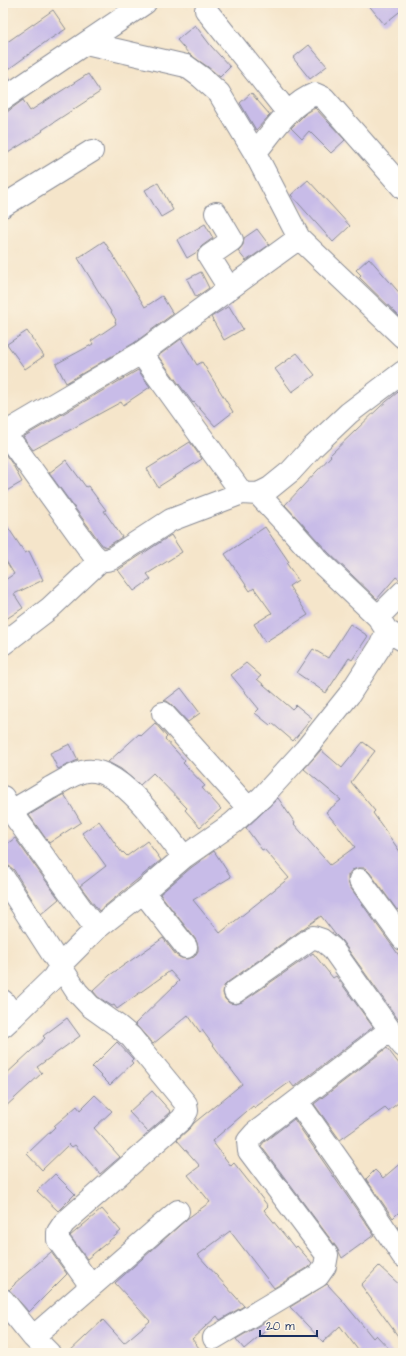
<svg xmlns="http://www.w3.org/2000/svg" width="406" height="1356" font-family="'Architects Daughter',sans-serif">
<rect width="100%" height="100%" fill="#fcf5e5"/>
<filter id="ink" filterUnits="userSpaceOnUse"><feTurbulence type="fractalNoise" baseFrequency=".025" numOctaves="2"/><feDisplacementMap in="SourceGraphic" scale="8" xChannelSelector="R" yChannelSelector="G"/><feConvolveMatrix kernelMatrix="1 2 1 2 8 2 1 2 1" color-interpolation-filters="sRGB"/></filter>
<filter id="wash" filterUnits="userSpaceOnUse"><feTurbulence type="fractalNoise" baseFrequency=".012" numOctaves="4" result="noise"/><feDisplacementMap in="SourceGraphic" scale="16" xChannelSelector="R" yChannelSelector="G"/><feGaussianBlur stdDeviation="0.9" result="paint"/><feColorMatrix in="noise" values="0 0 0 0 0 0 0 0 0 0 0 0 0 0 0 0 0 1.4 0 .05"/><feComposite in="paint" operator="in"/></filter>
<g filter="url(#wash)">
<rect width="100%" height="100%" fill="#f5e5ca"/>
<g id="blocks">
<path fill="#c8bce8" d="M 367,3 L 403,3 L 403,9 L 384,24 Z
M 53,10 L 66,29 L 47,41 L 6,71 L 10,79 L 3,84 L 3,45 Z
M 195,25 L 211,46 L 230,67 L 220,77 L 208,67 L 189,54 L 177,40 Z
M 309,45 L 327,66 L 310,79 L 293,58 Z
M 88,74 L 100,92 L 42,130 L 43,131 L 3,156 L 3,115 L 23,100 L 30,111 Z
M 251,93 L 270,115 L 256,130 L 240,103 Z
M 315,108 L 345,140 L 331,153 L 309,131 L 302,139 L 291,128 L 305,114 Z
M 308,180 L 350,226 L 333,242 L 291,195 Z
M 158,183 L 173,210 L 161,217 L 145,190 Z
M 205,224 L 213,238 L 202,246 L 197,252 L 187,258 L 177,240 Z
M 257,229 L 269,245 L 246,261 L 238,251 L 243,245 L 244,238 Z
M 104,241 L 145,307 L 162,296 L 173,314 L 134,343 L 66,383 L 56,364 L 93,344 L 91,341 L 116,324 L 115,321 L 116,320 L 78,258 Z
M 369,258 L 403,297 L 403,320 L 359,277 L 361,275 L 356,270 Z
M 201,272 L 209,288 L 196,297 L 187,279 Z
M 229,306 L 243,329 L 224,340 L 211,317 Z
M 27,331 L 44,356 L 25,369 L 7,344 Z
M 181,339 L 197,365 L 202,362 L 233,412 L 215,426 L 194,402 L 193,403 L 158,356 Z
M 297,353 L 315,375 L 292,392 L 275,369 Z
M 138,370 L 150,387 L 123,405 L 121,402 L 33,450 L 23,437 Z
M 403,388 L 403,580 L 400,580 L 396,577 L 377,599 L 328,552 L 285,505 L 331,456 L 330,455 L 381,406 Z
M 190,442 L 202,459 L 158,487 L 147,469 Z
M 3,451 L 13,465 L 22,482 L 3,493 Z
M 66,460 L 86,487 L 88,486 L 106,510 L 104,511 L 122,537 L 106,547 L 102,545 L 49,473 Z
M 3,520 L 25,553 L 29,551 L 43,580 L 14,594 L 23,608 L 3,621 L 3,576 L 5,580 L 14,574 L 3,556 Z
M 265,527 L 289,562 L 287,564 L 298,580 L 289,586 L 308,615 L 265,642 L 254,624 L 272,613 L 254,588 L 250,591 L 225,554 Z
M 171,535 L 182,552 L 147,574 L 151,579 L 134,591 L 118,570 Z
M 350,624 L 368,636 L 352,660 L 349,658 L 326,693 L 297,673 L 313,649 L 328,658 Z
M 246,663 L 261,676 L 257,679 L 292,709 L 296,705 L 312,718 L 293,741 L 272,723 L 270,725 L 255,713 L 259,709 L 231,675 Z
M 181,688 L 200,713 L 188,722 L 172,705 L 167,701 L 164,701 Z
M 155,723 L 167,737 L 165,739 L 185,761 L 183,763 L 205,786 L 202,788 L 221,809 L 200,827 L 185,810 L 187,808 L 153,773 L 140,785 L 121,769 L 108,762 L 139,734 L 141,736 Z
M 363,742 L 375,751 L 351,782 L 375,811 L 373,813 L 403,856 L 403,905 L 397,910 L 370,873 L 365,868 L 358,868 L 352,870 L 348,875 L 348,882 L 350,887 L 403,961 L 403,1022 L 401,1024 L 400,1022 L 342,941 L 335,934 L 321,916 L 228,982 L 224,986 L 223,993 L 225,999 L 229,1003 L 236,1004 L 242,1002 L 313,953 L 333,978 L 336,976 L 373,1027 L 294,1087 L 290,1082 L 254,1108 L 253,1106 L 212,1141 L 231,1166 L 234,1163 L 268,1206 L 264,1210 L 295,1248 L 297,1246 L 312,1263 L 309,1267 L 274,1288 L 230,1231 L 198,1255 L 244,1306 L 220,1320 L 217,1316 L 192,1339 L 203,1353 L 68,1353 L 103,1320 L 124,1343 L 150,1321 L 115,1283 L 188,1218 L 210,1202 L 188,1175 L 200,1166 L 177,1140 L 190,1128 L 194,1123 L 242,1084 L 202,1030 L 200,1032 L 188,1015 L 153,1044 L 135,1024 L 179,981 L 170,971 L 117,1009 L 114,1005 L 112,1006 L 98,997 L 93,991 L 110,975 L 163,938 L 176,955 L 181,958 L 187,959 L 194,957 L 198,951 L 198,946 L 196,940 L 160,894 L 192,867 L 214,851 L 231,877 L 193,900 L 220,933 L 289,878 L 264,849 L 262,850 L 246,828 L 278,798 L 295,823 L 294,824 L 330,865 L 355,847 L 326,812 L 341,800 L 304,769 L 321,750 L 342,768 Z
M 70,744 L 78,760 L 58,769 L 50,753 Z
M 64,794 L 81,822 L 49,843 L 29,815 Z
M 99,821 L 122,853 L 123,852 L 127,856 L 147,841 L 161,860 L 99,911 L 80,886 L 106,866 L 82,833 Z
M 15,838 L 59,899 L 41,914 L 14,870 L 9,866 L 3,864 L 3,847 Z
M 67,1018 L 80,1036 L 37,1067 L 42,1073 L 3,1109 L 3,1077 L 45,1038 L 43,1036 Z
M 117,1042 L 133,1059 L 131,1061 L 133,1063 L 110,1085 L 92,1067 Z
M 387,1048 L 403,1069 L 403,1099 L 388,1111 L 385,1108 L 340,1140 L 314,1104 Z
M 152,1091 L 171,1112 L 148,1132 L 129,1112 Z
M 95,1095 L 112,1111 L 94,1128 L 120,1157 L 100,1174 L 75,1145 L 72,1147 L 69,1144 L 42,1170 L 27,1154 L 55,1127 L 54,1126 L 77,1106 L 80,1110 Z
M 294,1119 L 374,1235 L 342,1258 L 337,1248 L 261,1146 L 264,1142 Z
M 403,1161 L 403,1208 L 393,1218 L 366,1179 L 375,1170 L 383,1178 Z
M 55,1174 L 75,1194 L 58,1211 L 37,1191 Z
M 102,1209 L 121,1231 L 87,1259 L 70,1236 Z
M 51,1252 L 67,1274 L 29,1312 L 9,1290 L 15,1284 L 15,1283 Z
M 379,1266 L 403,1288 L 403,1343 L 361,1285 Z
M 327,1284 L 341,1299 L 373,1338 L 376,1335 L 393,1353 L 354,1353 L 358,1350 L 340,1326 L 323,1342 L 290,1307 Z
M 265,1322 L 269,1328 L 244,1349 L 236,1339 Z"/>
</g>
</g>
<g filter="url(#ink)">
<use href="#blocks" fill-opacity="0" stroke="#888a94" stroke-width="1"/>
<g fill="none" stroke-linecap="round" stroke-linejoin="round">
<g stroke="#888a94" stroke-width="24">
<path id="street" d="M 206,10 L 288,113
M 86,43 L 186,66 L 201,77 L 219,93 L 255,153
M 3,99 L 145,3
M 403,188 L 324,98 L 315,94 C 289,104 272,133 255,153 L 299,238 L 403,337
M 3,206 L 92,151
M 216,213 L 232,240 L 209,256 L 229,288
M 141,353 L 242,493
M 3,430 L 92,553 C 99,560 101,562 111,559 L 171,520 L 242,493 L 258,494 L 270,488 L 291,471 L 313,447 L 349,413 L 403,372
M 5,433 L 141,353 L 299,238
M 258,494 L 288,526 L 319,561 L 378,617 L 387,631 L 403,640
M 378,617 L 403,592
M 3,644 L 50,608 L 100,561
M 163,713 L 249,809
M 3,797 L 11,811 L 96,929
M 11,811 C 24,804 37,796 50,788 C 61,782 74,773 86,771 C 121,766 164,832 184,857
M 3,877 L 77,992 L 90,1006 L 118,1026 L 131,1037 L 186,1104 L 187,1111 L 182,1119 L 64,1223 L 58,1232 L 58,1240 L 91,1286
M 360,880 L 403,939
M 143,892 L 186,947
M 235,992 L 313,937 L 322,940 L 332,948 L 390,1030 L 403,1046
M 3,1001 L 14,1016
M 3,1026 L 14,1016 L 53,978 L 63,962 L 96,929 L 143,892 L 184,857 L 233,823 L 262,797 L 305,750 L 349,695 L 380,647 L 387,631
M 297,1101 L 344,1168 L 403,1256
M 3,1300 L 33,1337 L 49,1353
M 33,1337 L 178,1211
M 214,1338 L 318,1276 L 325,1266 L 327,1255 L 249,1151 L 248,1141 L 255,1133 L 390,1030"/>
</g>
<use href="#street" stroke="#fff" stroke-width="22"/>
</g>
</g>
<rect width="406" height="1356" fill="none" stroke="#fcf5e5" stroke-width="16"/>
<path d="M260 1330v6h57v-6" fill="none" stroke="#1b2f5e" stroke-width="2"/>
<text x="266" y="1330" font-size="12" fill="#1b2f5e" stroke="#fcf5e5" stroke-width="3" paint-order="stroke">20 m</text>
</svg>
